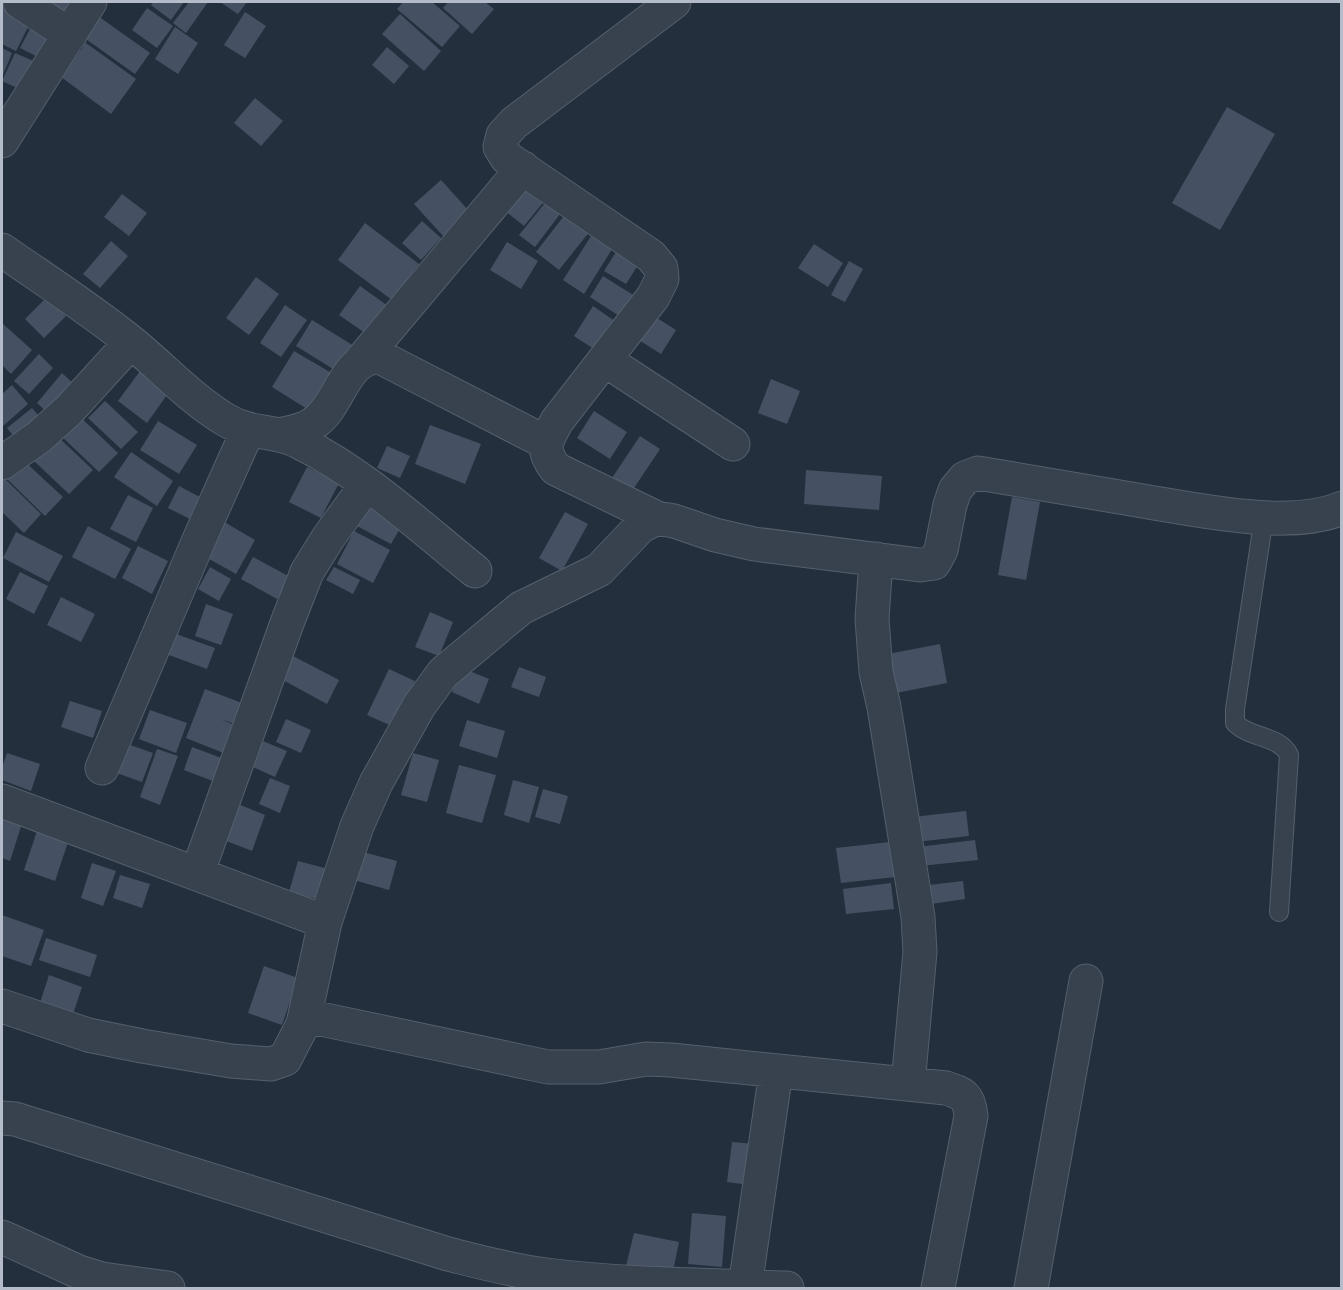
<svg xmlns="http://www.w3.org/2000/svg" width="1343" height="1290" font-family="'DM Sans',sans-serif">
<rect width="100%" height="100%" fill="#242f3e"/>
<path fill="#455162" d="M 2,2 L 33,17 L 16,51 L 2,44 Z
M 46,2 L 80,2 L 73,15 Z
M 153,2 L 184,2 L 171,20 L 151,5 Z
M 189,2 L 208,2 L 186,33 L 173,23 Z
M 220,2 L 247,2 L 238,14 Z
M 403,2 L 432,2 L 460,26 L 442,47 L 397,9 Z
M 448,2 L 485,2 L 494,9 L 472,34 L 443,8 Z
M 147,8 L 173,26 L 157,48 L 132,30 Z
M 245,12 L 266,26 L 245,58 L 224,45 Z
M 400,14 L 441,51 L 424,71 L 382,34 Z
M 98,16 L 150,53 L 135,74 L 83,37 Z
M 31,27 L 55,39 L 44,60 L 20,48 Z
M 175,27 L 198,43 L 178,74 L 155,59 Z
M 86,43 L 136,79 L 111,114 L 61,77 Z
M 387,47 L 409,66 L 394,84 L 372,65 Z
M 2,48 L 12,53 L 2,77 Z
M 15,53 L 43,65 L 30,94 L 2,81 Z
M 255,98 L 283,121 L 261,146 L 234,123 Z
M 1227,107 L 1275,134 L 1220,230 L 1172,203 Z
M 521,179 L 546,199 L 524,226 L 499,206 Z
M 441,180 L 470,212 L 444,237 L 414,204 Z
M 122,194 L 147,213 L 129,236 L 104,217 Z
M 549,198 L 564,209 L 535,247 L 519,235 Z
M 567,212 L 590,231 L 559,270 L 536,252 Z
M 422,221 L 441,238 L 421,260 L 402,243 Z
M 365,223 L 419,264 L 392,300 L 338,260 Z
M 593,233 L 614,246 L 584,294 L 563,280 Z
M 111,241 L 128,256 L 100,288 L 83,274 Z
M 507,242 L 538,261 L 521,289 L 490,270 Z
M 814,244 L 843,263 L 828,287 L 798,268 Z
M 616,252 L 638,265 L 626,284 L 604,271 Z
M 849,261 L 863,269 L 845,302 L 831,295 Z
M 603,276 L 641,300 L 627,321 L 590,297 Z
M 256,277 L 279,294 L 249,335 L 226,318 Z
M 360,286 L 388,306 L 368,335 L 339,315 Z
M 47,297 L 66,316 L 44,338 L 25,319 Z
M 285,305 L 307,320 L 281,357 L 260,343 Z
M 593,306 L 619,324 L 600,353 L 574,336 Z
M 649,313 L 676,330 L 661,354 L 634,337 Z
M 312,320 L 354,346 L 338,372 L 296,346 Z
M 2,323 L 32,350 L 11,374 L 2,365 Z
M 294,351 L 335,375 L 312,412 L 272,387 Z
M 39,354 L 53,368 L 29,394 L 14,381 Z
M 140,371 L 169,392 L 147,423 L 118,401 Z
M 62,373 L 75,385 L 50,415 L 37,403 Z
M 771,379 L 800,391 L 787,424 L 758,413 Z
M 12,385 L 28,404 L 3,426 L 2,394 Z
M 105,401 L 138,432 L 121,449 L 88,418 Z
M 32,408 L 44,422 L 19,443 L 7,428 Z
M 594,411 L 627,432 L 610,459 L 577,438 Z
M 77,414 L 118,453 L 99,472 L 59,434 Z
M 158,421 L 197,445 L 179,474 L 140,450 Z
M 430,425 L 481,444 L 465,484 L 415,464 Z
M 56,435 L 93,470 L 69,494 L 33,460 Z
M 640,436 L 660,449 L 632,491 L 612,478 Z
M 387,446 L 410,456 L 400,478 L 377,468 Z
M 131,452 L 173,481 L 157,506 L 114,477 Z
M 22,459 L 63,497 L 45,516 L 5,477 Z
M 307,467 L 339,483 L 321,518 L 289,502 Z
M 806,470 L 882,476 L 879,510 L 804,504 Z
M 2,476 L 41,514 L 24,533 L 2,512 Z
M 179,486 L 213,504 L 202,525 L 168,508 Z
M 128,495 L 153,508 L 136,542 L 110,529 Z
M 1012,497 L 1040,502 L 1026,580 L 998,575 Z
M 365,505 L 402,525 L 391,544 L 355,525 Z
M 565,512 L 588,524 L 562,571 L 539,558 Z
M 214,516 L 255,540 L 236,574 L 195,551 Z
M 88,526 L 131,549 L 115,579 L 72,557 Z
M 354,531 L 390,550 L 373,583 L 337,564 Z
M 16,532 L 63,556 L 49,582 L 3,558 Z
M 138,546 L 168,561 L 152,594 L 122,578 Z
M 253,557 L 290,577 L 277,599 L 241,579 Z
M 210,567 L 231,579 L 219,601 L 198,589 Z
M 334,567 L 360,580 L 353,594 L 326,580 Z
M 20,572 L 48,586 L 34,614 L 6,599 Z
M 61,597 L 95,614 L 81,642 L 47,625 Z
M 206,604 L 233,614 L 221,645 L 195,636 Z
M 430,612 L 453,622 L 439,656 L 415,647 Z
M 165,630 L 215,648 L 207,669 L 158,651 Z
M 940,644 L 947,683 L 896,693 L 888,654 Z
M 293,656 L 339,680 L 327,704 L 281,679 Z
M 519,667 L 546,677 L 539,697 L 511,687 Z
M 462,668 L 489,679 L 479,704 L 452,692 Z
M 389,669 L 415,681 L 394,727 L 367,715 Z
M 205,689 L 250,706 L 242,726 L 220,719 L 242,728 L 231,756 L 186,738 Z
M 70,701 L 102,711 L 93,738 L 61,727 Z
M 150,710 L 187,723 L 176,753 L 139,739 Z
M 286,719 L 311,730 L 301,753 L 276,742 Z
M 467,720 L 505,731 L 497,758 L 459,746 Z
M 258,739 L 287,751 L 275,777 L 246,764 Z
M 119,741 L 153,753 L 142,782 L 108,770 Z
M 192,747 L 227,760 L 218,783 L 184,770 Z
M 157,749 L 178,756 L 160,805 L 140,797 Z
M 7,753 L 40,764 L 31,791 L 2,780 L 2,768 Z
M 413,753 L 439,760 L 427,802 L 401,795 Z
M 459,765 L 496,775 L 482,823 L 446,813 Z
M 270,778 L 290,786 L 280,813 L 259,804 Z
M 513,780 L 539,787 L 529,823 L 504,815 Z
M 543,789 L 568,796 L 560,824 L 535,817 Z
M 238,804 L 265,815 L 252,851 L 224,840 Z
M 2,809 L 24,817 L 10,861 L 2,858 Z
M 966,811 L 969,836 L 916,842 L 913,817 Z
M 37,831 L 68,842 L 55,881 L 24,870 Z
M 975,840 L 978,860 L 920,866 L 918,847 Z
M 890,842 L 895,877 L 841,883 L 836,848 Z
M 359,851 L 397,861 L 389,890 L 350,879 Z
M 298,861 L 332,870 L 324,901 L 289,892 Z
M 92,863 L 116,871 L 103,906 L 81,898 Z
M 120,875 L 150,884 L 142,908 L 113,898 Z
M 963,881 L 965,899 L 931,904 L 929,885 Z
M 891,883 L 894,909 L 846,914 L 843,889 Z
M 2,915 L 44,930 L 31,966 L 2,956 Z
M 46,938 L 97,955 L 90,977 L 39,960 Z
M 264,966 L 298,978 L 282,1025 L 248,1013 Z
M 49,975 L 82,987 L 72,1017 L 39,1006 Z
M 732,1142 L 755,1144 L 750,1185 L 727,1182 Z
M 692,1213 L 726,1216 L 722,1267 L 688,1264 Z
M 634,1233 L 679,1242 L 672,1276 L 626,1266 Z"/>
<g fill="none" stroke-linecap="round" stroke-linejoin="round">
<g stroke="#565f6c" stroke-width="20">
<path id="service" d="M 1264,517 L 1235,709 L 1235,723 C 1251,739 1279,735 1289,755 L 1279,912"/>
</g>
<g stroke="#565f6c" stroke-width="35">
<path id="minor" d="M 20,2 L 70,35
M 2,141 L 90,2
M 2,250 C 45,280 90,309 131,342 C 162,367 192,400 226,420 C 251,435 276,430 299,442 C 364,474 419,526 475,571
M 605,360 L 733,444
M 360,362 L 523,168
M 283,434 C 293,432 305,430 314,423 C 340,406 344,356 380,357 L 545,442
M 2,463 L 39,437 L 69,410 L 131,342
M 657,518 L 556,469 C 540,449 546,441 557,421 L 653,297 L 662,279 L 661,268 L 651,256 L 507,158 L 500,147 L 503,135 L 514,123 L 674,2
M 876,559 L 872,619 L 876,672 L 884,707 L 918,917 L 920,952 L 908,1084
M 102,768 L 201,535 L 248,430
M 2,801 L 325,922
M 197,874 L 287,623 L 307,572 L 328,538 L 367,484
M 2,1006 L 88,1035 L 142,1046 L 231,1061 L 271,1064 L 285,1059 L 303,1024 L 316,1018 L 548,1067 L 599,1067 L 646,1059 L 671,1060 L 946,1088 C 964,1094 969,1096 971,1116 L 938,1288
M 303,1024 L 325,922 L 357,826 L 376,783 L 419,706 L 443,673 L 521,608 L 599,570 L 641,526 L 657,518 L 674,521 L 715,535 L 754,544 L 920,565 L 934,563 L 941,550 L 950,505 L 955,490 L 965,478 L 978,473 C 1031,482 1084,491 1137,500 C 1193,509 1289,531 1342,508
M 2,1118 L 15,1119 L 448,1254 C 480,1262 513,1271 546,1275 C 626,1285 707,1285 787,1288
M 2,1237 L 79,1272 L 102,1279 L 168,1288
M 745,1287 L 776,1071
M 1031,1288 L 1086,981"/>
</g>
<use href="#service" stroke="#38414e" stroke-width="18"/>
<use href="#minor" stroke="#38414e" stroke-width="33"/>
</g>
<rect width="1343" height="1290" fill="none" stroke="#b4bcc9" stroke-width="6"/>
</svg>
